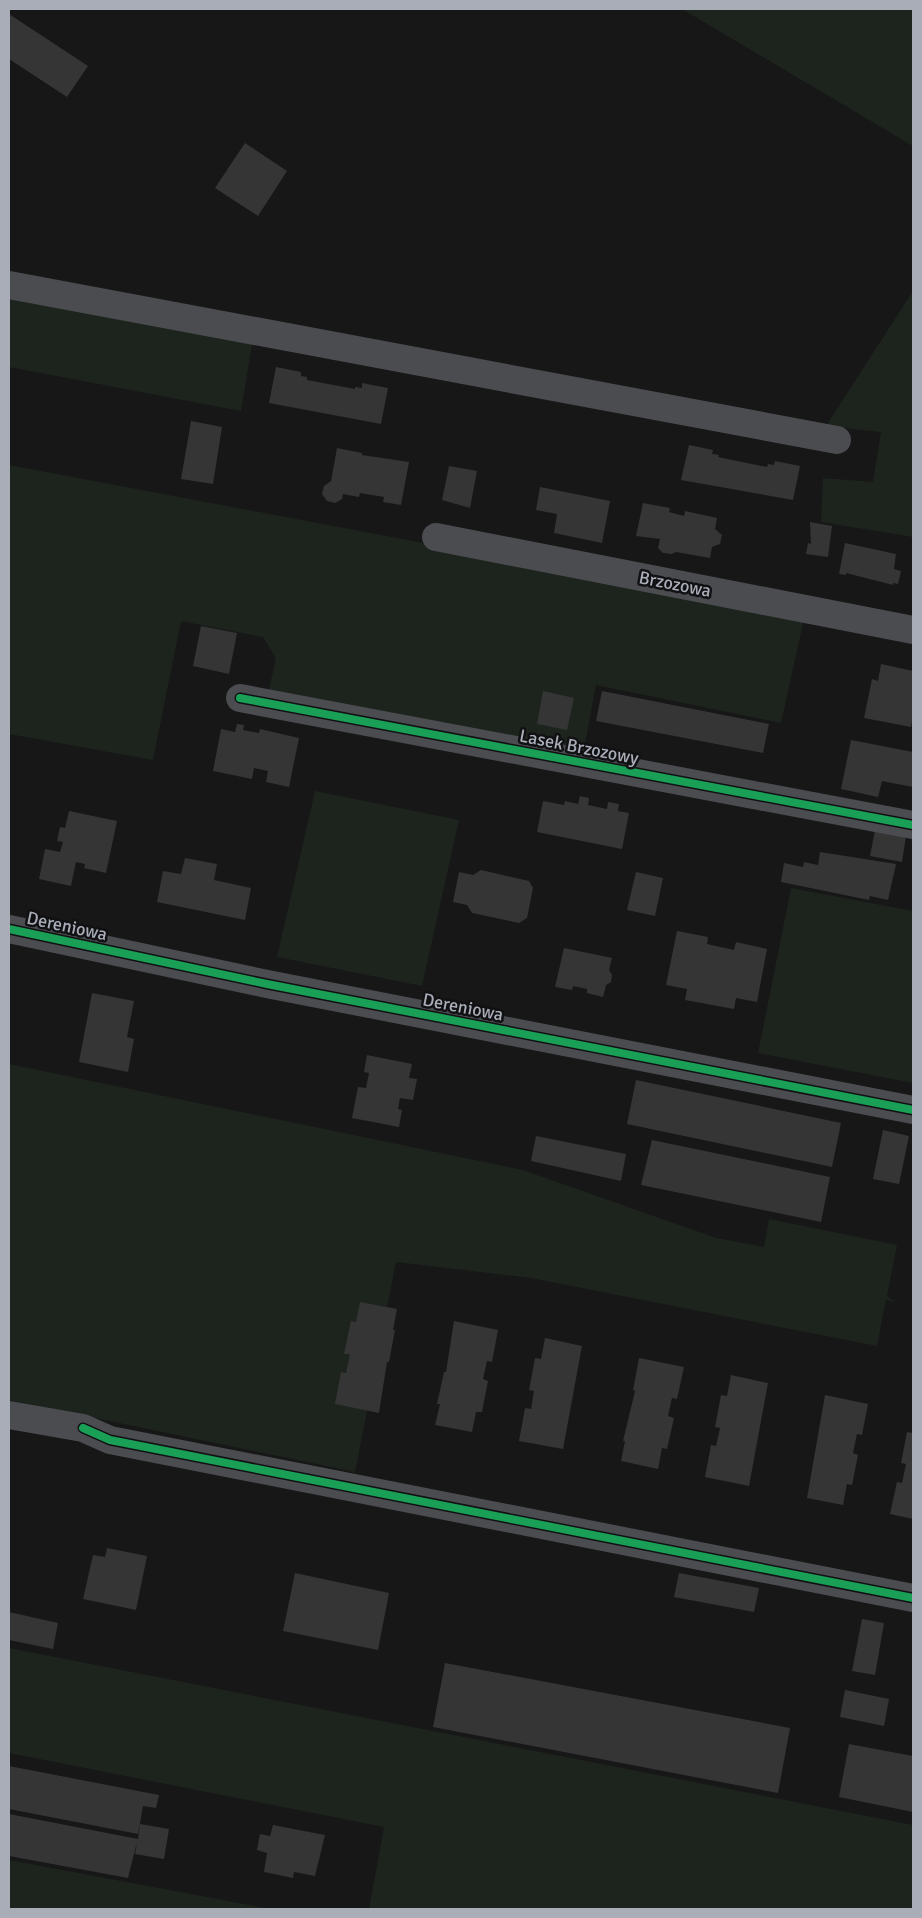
<svg xmlns="http://www.w3.org/2000/svg" width="922" height="1918" font-family="Signika,sans-serif">
<rect width="100%" height="100%" fill="#171717"/>
<path fill="#1d241e" d="M 682,9 L 913,9 L 913,146 Z
M 913,291 L 913,537 L 821,522 L 823,478 L 873,482 L 881,432 L 826,426 Z
M 9,298 L 252,344 L 241,411 L 9,367 Z
M 9,465 L 434,545 L 804,619 L 781,723 L 596,685 L 583,755 L 268,694 L 276,658 L 263,637 L 181,621 L 153,760 L 9,734 Z
M 315,791 L 459,820 L 422,986 L 277,957 Z
M 791,888 L 913,911 L 913,1083 L 758,1053 Z
M 9,1064 L 523,1170 L 716,1238 L 764,1247 L 769,1219 L 897,1245 L 887,1296 L 896,1302 L 886,1300 L 877,1346 L 531,1278 L 396,1262 L 355,1472 L 9,1400 Z
M 9,1648 L 913,1825 L 913,1909 L 369,1909 L 384,1827 L 9,1753 Z
M 9,1860 L 270,1909 L 9,1909 Z"/>
<path fill="#353536" d="M 9,14 L 88,66 L 67,97 L 9,59 Z
M 245,143 L 287,171 L 258,216 L 215,188 Z
M 276,367 L 301,372 L 301,376 L 307,377 L 307,380 L 355,389 L 355,387 L 362,388 L 362,383 L 388,388 L 381,424 L 269,403 Z
M 191,421 L 222,427 L 213,484 L 181,479 Z
M 689,445 L 713,450 L 712,454 L 719,455 L 718,457 L 767,467 L 768,464 L 774,465 L 775,461 L 800,466 L 793,500 L 681,480 Z
M 337,448 L 362,453 L 362,455 L 409,462 L 401,505 L 383,502 L 384,497 L 360,493 L 359,497 L 343,494 L 342,499 L 335,503 L 327,501 L 322,494 L 324,486 L 331,481 Z
M 449,466 L 477,471 L 470,508 L 442,500 Z
M 540,487 L 610,501 L 602,543 L 554,533 L 557,514 L 536,510 Z
M 643,503 L 670,508 L 669,512 L 684,516 L 685,511 L 717,518 L 715,529 L 722,535 L 720,544 L 712,547 L 710,558 L 676,552 L 672,554 L 663,553 L 658,548 L 660,539 L 636,536 Z
M 810,522 L 832,526 L 828,557 L 806,554 L 808,543 L 811,544 Z
M 845,543 L 896,554 L 894,569 L 901,571 L 898,584 L 893,583 L 893,585 L 846,573 L 846,575 L 839,574 Z
M 201,626 L 237,633 L 229,674 L 193,666 Z
M 881,664 L 913,671 L 913,715 L 911,727 L 864,718 L 872,679 L 878,681 Z
M 543,691 L 574,698 L 567,730 L 537,724 Z
M 602,691 L 769,724 L 763,753 L 596,721 Z
M 237,724 L 244,725 L 243,730 L 259,733 L 260,729 L 299,738 L 289,787 L 266,782 L 268,771 L 254,768 L 252,779 L 213,771 L 221,729 L 235,732 Z
M 851,740 L 913,752 L 913,787 L 882,781 L 878,797 L 841,789 Z
M 580,796 L 589,798 L 588,805 L 607,809 L 608,802 L 619,804 L 618,811 L 629,813 L 622,849 L 537,832 L 543,801 L 564,805 L 565,801 L 578,804 Z
M 69,811 L 117,821 L 106,873 L 84,868 L 85,864 L 76,862 L 71,886 L 39,879 L 45,849 L 60,852 L 63,842 L 57,841 L 60,827 L 65,828 Z
M 875,830 L 906,836 L 902,862 L 870,856 Z
M 820,852 L 896,864 L 888,900 L 870,896 L 869,900 L 781,882 L 784,863 L 803,867 L 804,862 L 818,865 Z
M 185,858 L 217,864 L 214,880 L 251,888 L 245,920 L 157,902 L 163,871 L 181,874 Z
M 481,870 L 529,881 L 533,888 L 527,918 L 519,923 L 472,913 L 467,905 L 453,902 L 459,872 L 473,875 Z
M 636,872 L 663,878 L 655,916 L 627,910 Z
M 677,931 L 708,937 L 707,944 L 734,950 L 736,942 L 767,949 L 757,1002 L 736,998 L 734,1009 L 685,1000 L 687,989 L 666,985 Z
M 564,948 L 612,958 L 609,970 L 612,975 L 611,982 L 606,985 L 603,997 L 587,993 L 587,989 L 573,986 L 572,990 L 555,987 Z
M 92,993 L 134,1001 L 127,1037 L 134,1039 L 128,1072 L 79,1062 Z
M 367,1055 L 412,1064 L 409,1078 L 417,1079 L 413,1100 L 400,1098 L 398,1109 L 402,1110 L 399,1127 L 352,1118 L 358,1087 L 366,1088 L 369,1073 L 364,1072 Z
M 636,1080 L 841,1123 L 832,1167 L 627,1124 Z
M 883,1130 L 909,1136 L 899,1184 L 873,1179 Z
M 536,1136 L 626,1154 L 621,1181 L 531,1161 Z
M 652,1140 L 830,1177 L 821,1222 L 641,1185 Z
M 360,1302 L 397,1309 L 393,1330 L 395,1330 L 389,1362 L 387,1362 L 379,1413 L 335,1404 L 341,1372 L 346,1373 L 350,1354 L 344,1354 L 351,1321 L 356,1322 Z
M 454,1321 L 498,1330 L 492,1362 L 487,1361 L 483,1379 L 488,1381 L 482,1412 L 476,1412 L 472,1432 L 435,1425 L 440,1404 L 437,1404 L 444,1372 L 446,1372 Z
M 545,1338 L 582,1346 L 563,1449 L 519,1441 L 525,1408 L 531,1409 L 534,1391 L 529,1390 L 535,1358 L 541,1359 Z
M 639,1358 L 684,1367 L 677,1399 L 672,1398 L 668,1416 L 674,1418 L 667,1449 L 662,1448 L 658,1469 L 621,1461 L 625,1441 L 623,1441 L 635,1391 L 633,1390 Z
M 731,1375 L 768,1383 L 749,1486 L 705,1477 L 711,1445 L 716,1446 L 720,1428 L 715,1427 L 721,1395 L 727,1396 Z
M 825,1395 L 868,1404 L 862,1435 L 857,1434 L 853,1453 L 858,1455 L 852,1485 L 847,1484 L 843,1505 L 807,1498 Z
M 907,1432 L 913,1433 L 913,1519 L 890,1514 L 897,1482 L 902,1483 L 906,1464 L 901,1463 Z
M 107,1548 L 147,1556 L 136,1610 L 83,1599 L 93,1555 L 105,1557 Z
M 295,1573 L 389,1593 L 378,1650 L 283,1631 Z
M 679,1573 L 759,1588 L 754,1612 L 674,1597 Z
M 9,1612 L 58,1623 L 53,1649 L 9,1640 Z
M 862,1619 L 884,1623 L 875,1675 L 852,1671 Z
M 445,1663 L 790,1728 L 778,1793 L 433,1727 Z
M 845,1690 L 889,1699 L 884,1726 L 840,1717 Z
M 849,1744 L 913,1756 L 913,1812 L 839,1797 Z
M 9,1766 L 159,1795 L 156,1808 L 143,1806 L 138,1834 L 9,1809 Z
M 9,1814 L 138,1839 L 140,1824 L 169,1829 L 164,1859 L 135,1854 L 137,1842 L 128,1878 L 9,1856 Z
M 273,1825 L 325,1835 L 315,1876 L 294,1872 L 293,1878 L 264,1872 L 267,1853 L 257,1850 L 260,1834 L 270,1836 Z"/>
<g fill="none" stroke-linecap="round" stroke-linejoin="round">
<path stroke="#4b4c50" stroke-width="28" d="M 9,285 L 837,440
M 436,537 L 913,630
M 240,698 L 913,825
M 9,929 L 267,984 L 913,1110
M 9,1415 L 83,1428 L 110,1440 L 913,1598"/>
<g stroke="#111113" stroke-width="11">
<path id="cycleway" d="M 240,698 L 913,825
M 9,929 L 267,984 L 913,1110
M 83,1428 L 110,1440 L 913,1598"/>
</g>
<use href="#cycleway" stroke="#1a9f57" stroke-width="8"/>
</g>
<g text-anchor="middle" dominant-baseline="central" stroke-width="5" stroke-linejoin="round" paint-order="stroke">
<g font-size="18" fill="#a8adb8" stroke="#111113">
<text transform="translate(675 584) rotate(11)">Brzozowa</text>
<text transform="translate(579 747) rotate(11)">Lasek Brzozowy</text>
<text transform="translate(67 926) rotate(12)">Dereniowa</text>
<text transform="translate(463 1007) rotate(11)">Dereniowa</text>
</g>
</g>
<rect width="922" height="1918" fill="none" stroke="#a8adb8" stroke-width="20"/>
</svg>
